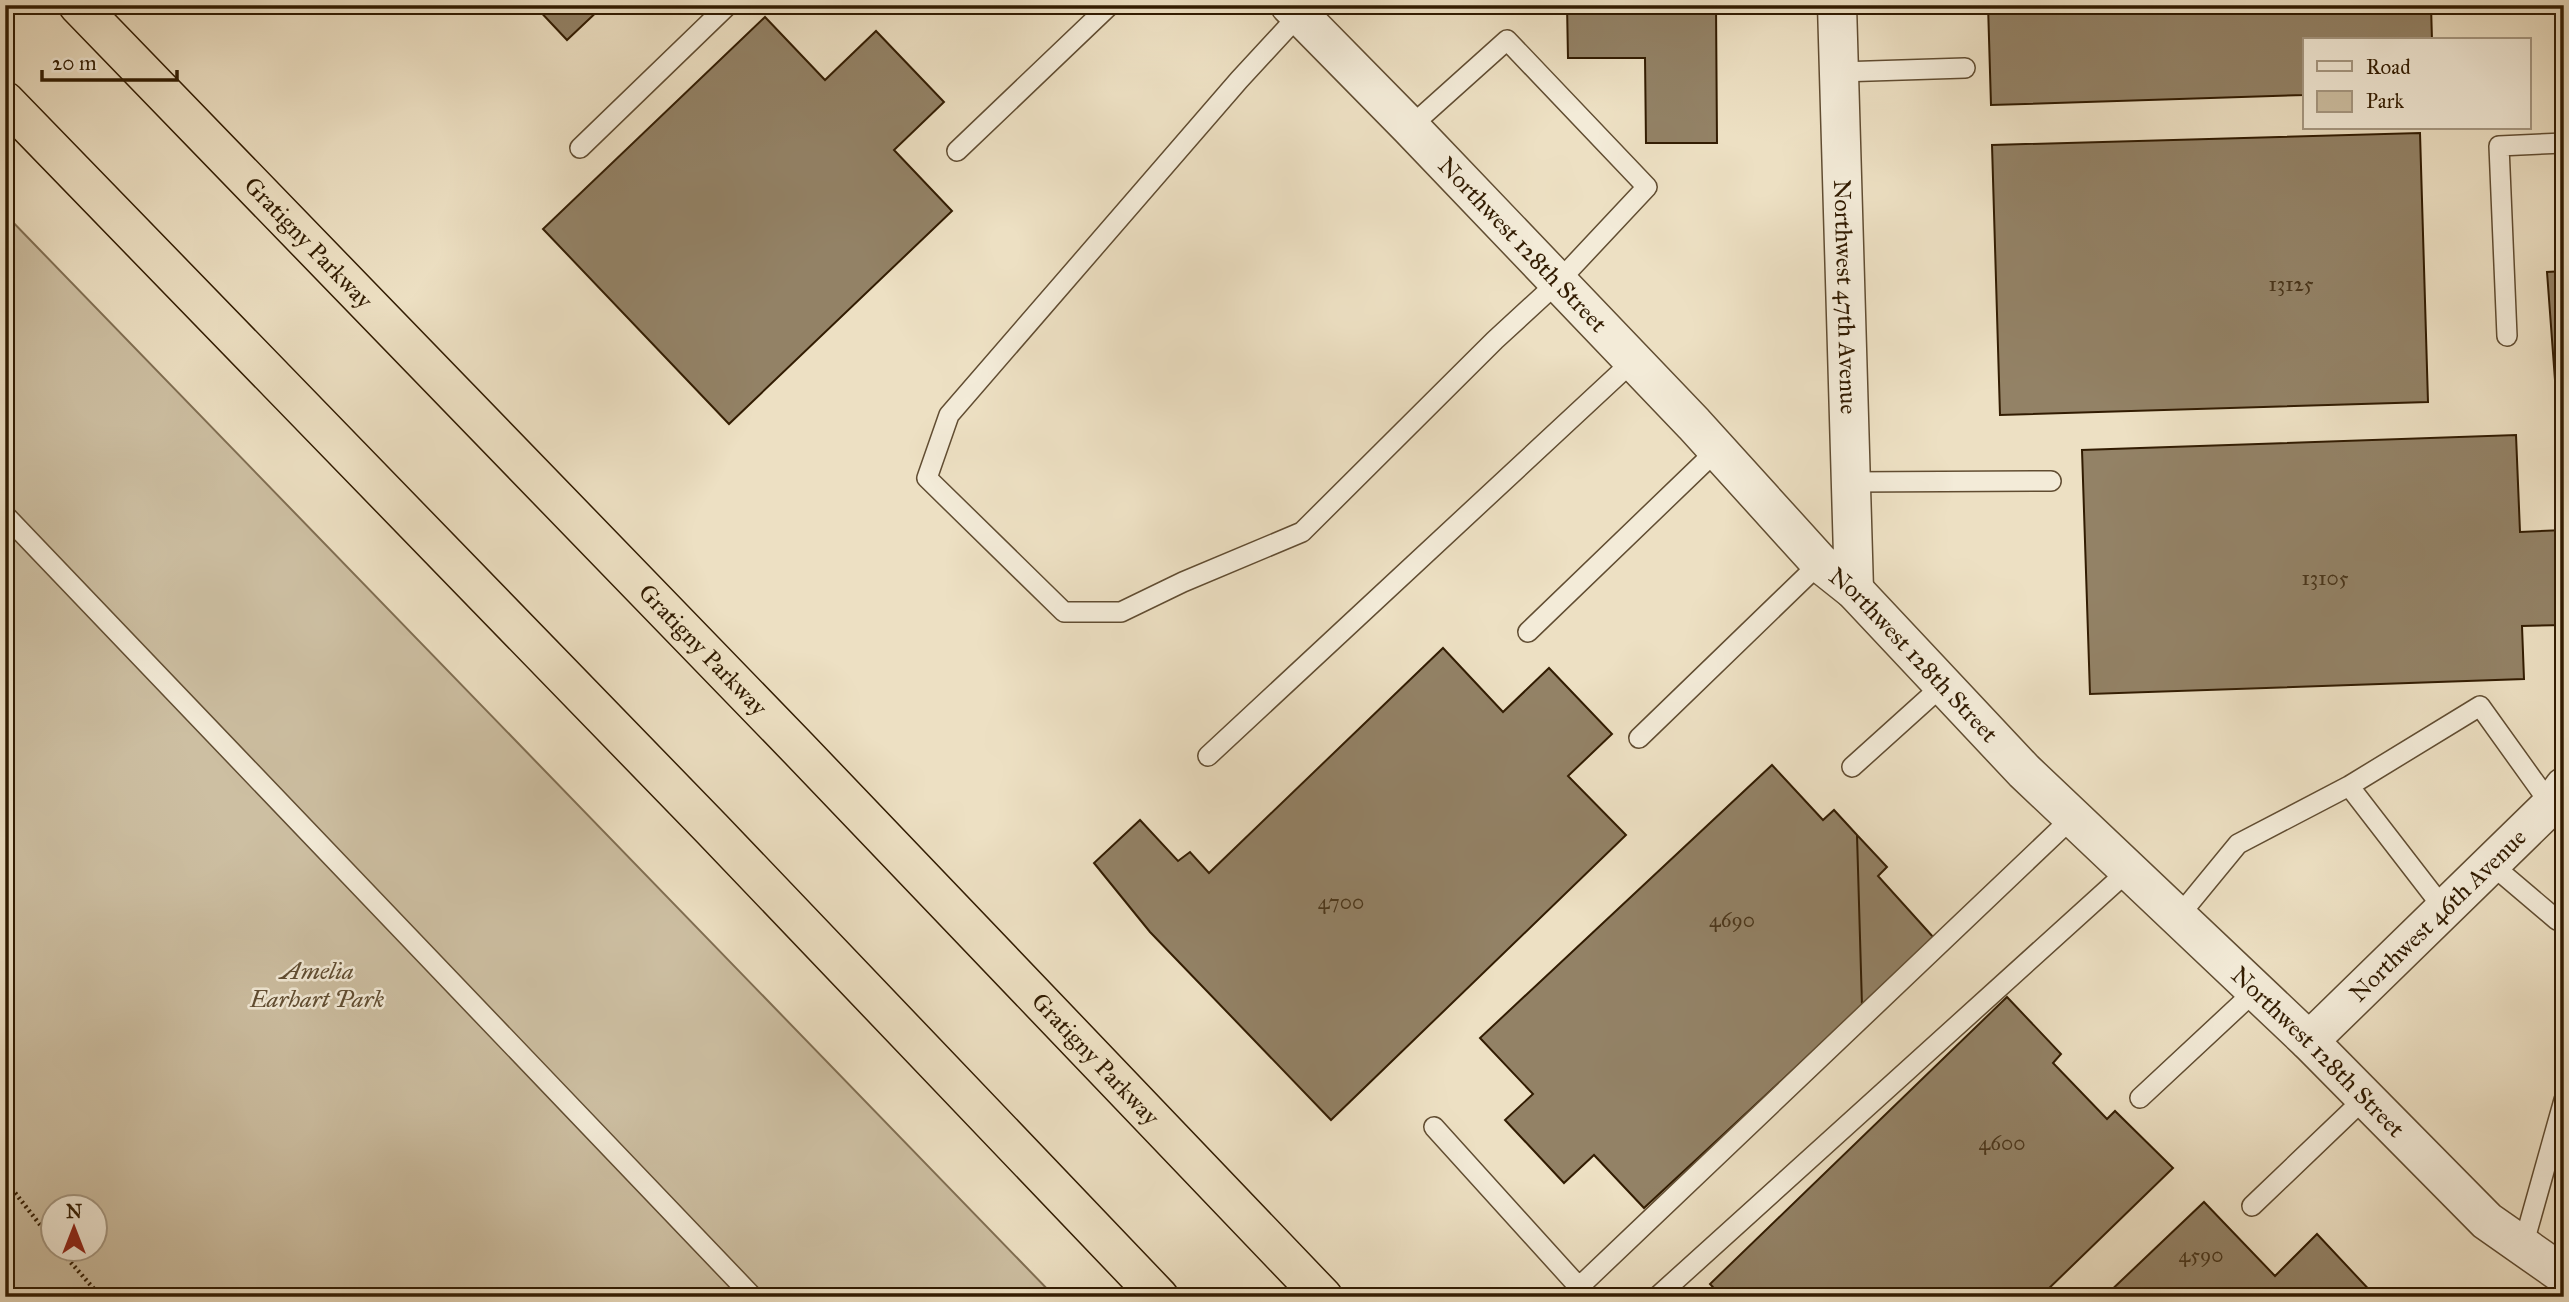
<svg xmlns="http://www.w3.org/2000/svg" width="2569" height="1302" font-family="'IM FELL Great Primer',serif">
<rect width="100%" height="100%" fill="#ede0c3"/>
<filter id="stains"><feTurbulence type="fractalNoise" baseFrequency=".00286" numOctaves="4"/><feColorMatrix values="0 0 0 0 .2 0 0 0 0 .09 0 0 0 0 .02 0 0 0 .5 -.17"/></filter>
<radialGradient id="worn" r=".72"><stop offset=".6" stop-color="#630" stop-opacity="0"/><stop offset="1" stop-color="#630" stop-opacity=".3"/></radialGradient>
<path fill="#cdbfa2" stroke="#806e52" stroke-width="2" fill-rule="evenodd" d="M 5,214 L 1055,1297 L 5,1297 ZM 52,1208 L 94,1208 L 94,1250 L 52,1250 Z"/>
<path fill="#938266" stroke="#321c02" stroke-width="2" d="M 534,5 L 604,5 L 567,40 Z
M 1567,5 L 1716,5 L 1717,143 L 1646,143 L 1645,58 L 1568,58 Z
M 1988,5 L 2431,5 L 2432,40 L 2305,40 L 2305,95 L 1991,105 Z
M 765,17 L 825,80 L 876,31 L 944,102 L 894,150 L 952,211 L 729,424 L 543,229 Z
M 2420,133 L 2428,402 L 2000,415 L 1992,145 Z
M 2564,271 L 2564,380 L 2555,380 L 2547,272 Z
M 2516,435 L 2520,532 L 2564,530 L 2564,625 L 2522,626 L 2524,679 L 2090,694 L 2082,450 Z
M 1443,648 L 1503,712 L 1549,668 L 1612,734 L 1568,776 L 1626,835 L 1331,1120 L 1150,932 L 1094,863 L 1140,820 L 1178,861 L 1190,852 L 1209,873 Z
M 1772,765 L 1823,820 L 1834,810 L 1857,835 L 1862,1006 L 1644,1208 L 1594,1155 L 1564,1183 L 1505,1120 L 1533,1094 L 1480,1038 Z
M 1857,835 L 1887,867 L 1878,876 L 1934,938 L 1862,1006 Z
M 2007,997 L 2061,1054 L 2053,1063 L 2107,1119 L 2115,1111 L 2173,1168 L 2040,1297 L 1722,1297 L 1710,1284 Z
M 2204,1202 L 2275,1276 L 2317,1234 L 2376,1297 L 2104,1297 Z"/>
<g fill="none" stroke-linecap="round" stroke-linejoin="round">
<g stroke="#614d32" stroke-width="22">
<path id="service" d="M 1299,15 L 1239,80 L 949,415 L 927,478 L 1064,612 L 1121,612 L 1183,582 L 1302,532 L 1495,340 L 1557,283 L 1647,187 L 1507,40 L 1410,127
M 1839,72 L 1965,68
M 580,148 L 728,5
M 957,151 L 1110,5
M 2507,336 L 2499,146 L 2564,143
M 1851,482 L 2051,481
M 5,515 L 753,1297
M 1528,632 L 1717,450
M 1639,738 L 1820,563
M 1208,756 L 1633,361
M 1852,767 L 1943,685
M 2349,786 L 2444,909
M 2491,864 L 2557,920 L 2564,920
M 2178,917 L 2238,844 L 2349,786 L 2480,706 L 2551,805
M 2140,1098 L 2256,990
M 1434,1127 L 1588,1297
M 2252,1206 L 2365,1098
M 2523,1246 L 2564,1100
M 1579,1287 L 2073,817
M 1657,1297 L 2129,870"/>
</g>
<g stroke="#614d32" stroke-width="41">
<g id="minor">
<path id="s1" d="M 1290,5 L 1410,127 L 1694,424 L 1820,563 L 1854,590 L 2024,771 L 2309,1041 L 2487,1221 L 2564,1275"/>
<path id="s2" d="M 1837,5 L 1854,590"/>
<path id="s3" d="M 2309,1041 L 2551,805 L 2564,787"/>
</g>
</g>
<g stroke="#321c02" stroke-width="41">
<g id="motorway">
<path id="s4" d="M 78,5 L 799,749 L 1323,1297"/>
<path d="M 5,101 L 712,829 L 1159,1297"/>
</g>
</g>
<path stroke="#321c02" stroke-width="4.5" stroke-dasharray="2 3.5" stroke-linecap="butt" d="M 5,1180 L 52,1240
M 60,1250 L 101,1297"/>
<use href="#service" stroke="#f3ebd8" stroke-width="19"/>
<use href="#minor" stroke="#f3ebd8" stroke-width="38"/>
<use href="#motorway" stroke="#ede0c3" stroke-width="38"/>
</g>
<g text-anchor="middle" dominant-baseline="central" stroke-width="5" stroke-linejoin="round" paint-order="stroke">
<g font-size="21" fill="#4a361b">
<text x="2291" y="284">13125</text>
<text x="2325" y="578">13105</text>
<text x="1341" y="902">4700</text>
<text x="1732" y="920">4690</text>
<text x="2002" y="1143">4600</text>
<text x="2201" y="1255">4590</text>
</g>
<g font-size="24" fill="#321c02" stroke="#f3ebd8">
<text stroke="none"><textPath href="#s4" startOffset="331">Gratigny Parkway</textPath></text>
<text stroke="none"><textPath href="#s1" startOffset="334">Northwest 128th Street</textPath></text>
<text stroke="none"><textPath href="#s2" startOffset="292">Northwest 47th Avenue</textPath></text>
<text stroke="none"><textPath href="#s4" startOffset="898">Gratigny Parkway</textPath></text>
<text stroke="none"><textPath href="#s1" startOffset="901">Northwest 128th Street</textPath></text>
<text stroke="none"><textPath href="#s3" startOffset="180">Northwest 46th Avenue</textPath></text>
<text stroke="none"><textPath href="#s1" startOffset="1468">Northwest 128th Street</textPath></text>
<text stroke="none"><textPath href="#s4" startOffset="1465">Gratigny Parkway</textPath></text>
</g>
<g font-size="24" font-style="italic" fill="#604d32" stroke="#f3ebd8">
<text x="317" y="971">Amelia<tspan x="317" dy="28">Earhart Park</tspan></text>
</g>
</g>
<rect width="2569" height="1302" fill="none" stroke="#ede0c3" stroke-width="28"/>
<rect x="7" y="7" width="2555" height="1288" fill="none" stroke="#321c02" stroke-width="3.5"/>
<rect x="14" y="14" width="2541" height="1274" fill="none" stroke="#321c02" stroke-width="2"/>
<rect x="2303" y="38" width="228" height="91" fill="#f3ebd8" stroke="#a69882" stroke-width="2"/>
<rect x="2317" y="61" width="35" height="10" fill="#f3ebd8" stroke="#a69882" stroke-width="2"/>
<text x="2366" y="74" font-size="21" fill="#321c02">Road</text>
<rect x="2317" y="91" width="35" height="21" fill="#cdbfa2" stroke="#a69882" stroke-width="2"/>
<text x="2366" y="108" font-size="21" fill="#321c02">Park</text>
<g transform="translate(74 1228)"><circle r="33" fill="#f3ebd8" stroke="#a69882" stroke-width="2"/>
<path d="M0-5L12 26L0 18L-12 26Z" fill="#8f2418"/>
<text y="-10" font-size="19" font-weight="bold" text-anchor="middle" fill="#321c02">N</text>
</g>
<path d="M42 70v10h135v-10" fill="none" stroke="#321c02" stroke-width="3.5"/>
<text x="52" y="70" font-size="21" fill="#321c02" stroke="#f3ebd8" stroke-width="5" paint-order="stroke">20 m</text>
<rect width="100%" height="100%" filter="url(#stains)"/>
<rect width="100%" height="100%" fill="url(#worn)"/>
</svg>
